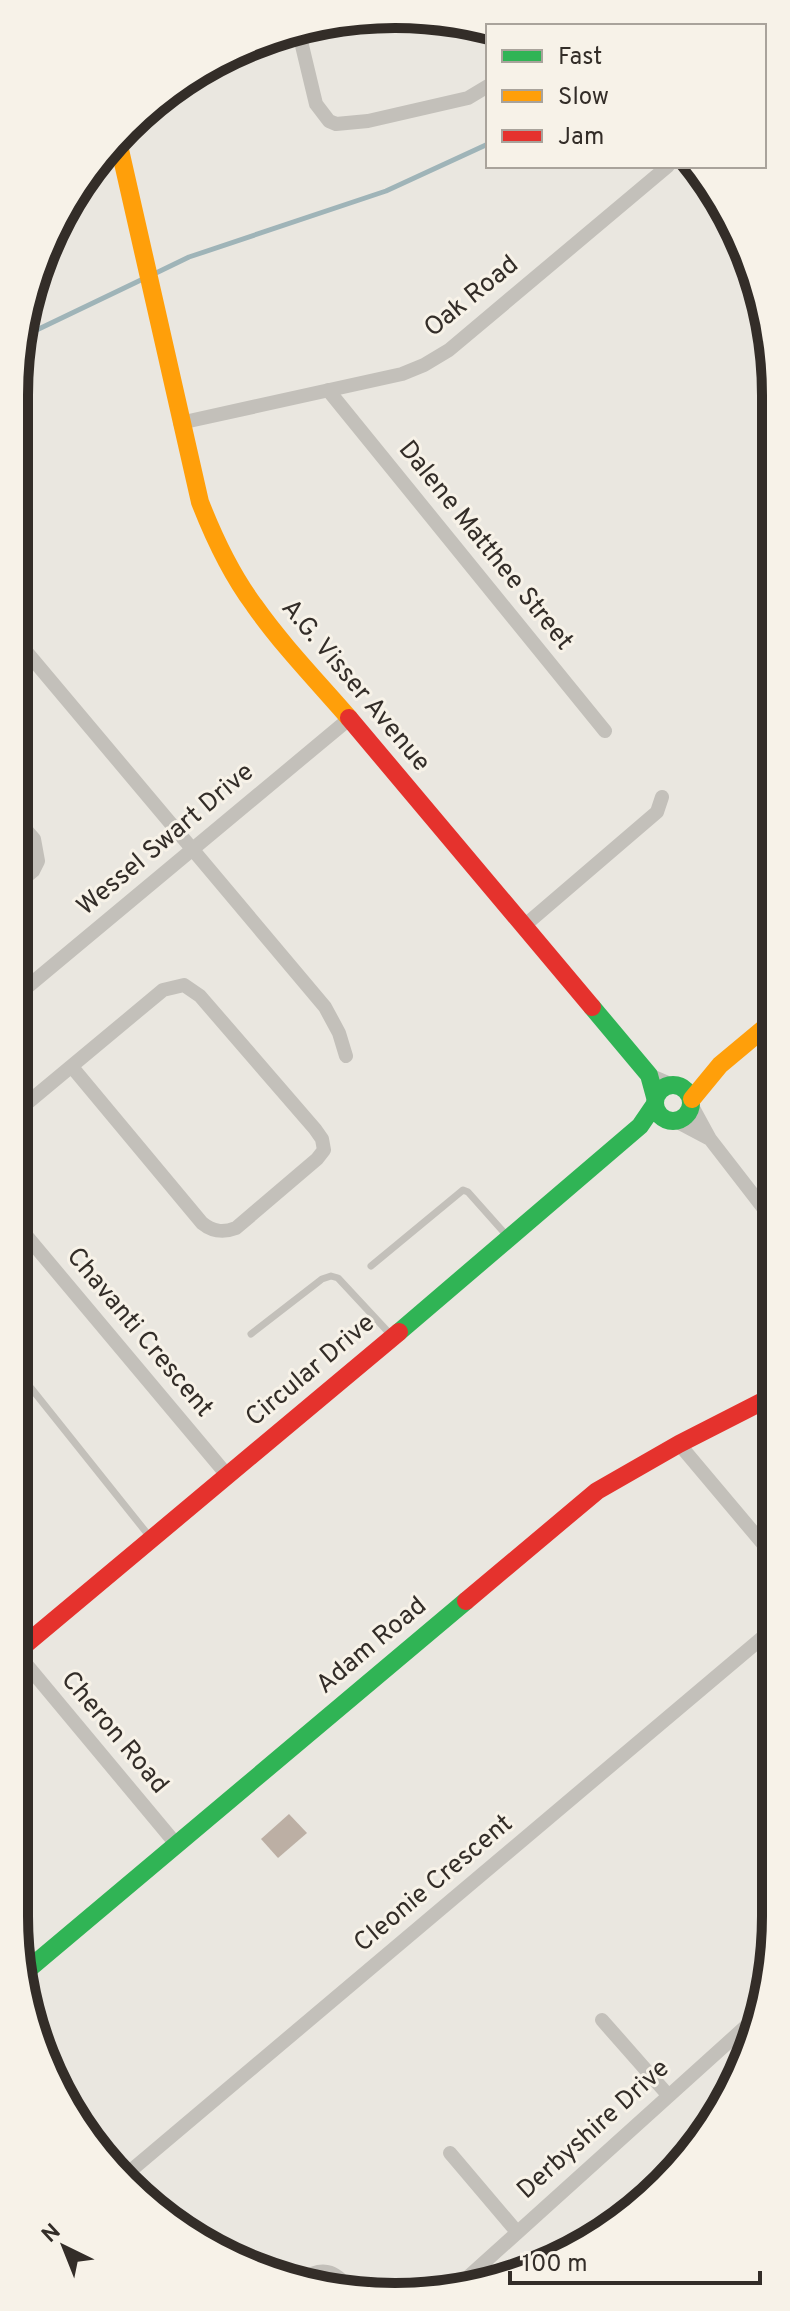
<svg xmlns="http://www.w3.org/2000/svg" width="790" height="2311" font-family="Overpass,sans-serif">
<rect width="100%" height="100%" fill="#eae7e0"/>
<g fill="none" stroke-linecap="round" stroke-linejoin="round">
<path stroke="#9fb4b8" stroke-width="5" d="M 156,273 L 189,257 L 386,191 L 488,144
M 22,337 L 143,279"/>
</g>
<path fill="#bcafa4" d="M 289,1814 L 307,1833 L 278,1858 L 261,1839 Z"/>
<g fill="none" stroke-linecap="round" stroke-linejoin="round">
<path stroke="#c3c0ba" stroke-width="7" d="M 371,1266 L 463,1190 L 468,1192 L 508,1237
M 251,1334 L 322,1279 L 331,1276 L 338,1278 L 391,1335
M 31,1388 L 150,1537"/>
<path stroke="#c3c0ba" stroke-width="14" d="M 299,33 L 316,104 L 329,121 L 336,124 L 368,121 L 468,98 L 488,86
M 328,390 L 605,731
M 180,423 L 402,374 L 424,365 L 449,350 L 668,166
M 14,637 L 325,1007 L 339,1033 L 346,1056
M 14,816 L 34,839 L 38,861 L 33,871 L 14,887
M 524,926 L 657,812 L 662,797
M 14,998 L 349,719
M 649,1075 L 670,1084
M 692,1106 L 710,1139 L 775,1223
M 14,1114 L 163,990 L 184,985 L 200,996 L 315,1129 L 322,1139 L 324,1150 L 317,1159 L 236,1228 C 223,1233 213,1232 202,1223 L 72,1067
M 676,1121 L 710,1139
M 14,1221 L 227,1475
M 679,1444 L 775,1558
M 16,1652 L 176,1844
M 770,1873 L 776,1870
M 602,2020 L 668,2095
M 450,2153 L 517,2232
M 122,2178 L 775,1627
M 300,2280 C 326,2263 336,2273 354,2293
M 457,2287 L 764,2010"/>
<path stroke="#30b455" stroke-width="18" d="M 592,1007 L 649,1075 L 655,1097
M655 1103a18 18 0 1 1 36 0a18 18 0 1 1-36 0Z
M 399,1332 L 640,1126 L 655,1104
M 25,1972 L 466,1601"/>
<path stroke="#ff9f0a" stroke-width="18" d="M 118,141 L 200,502 C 214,538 231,574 254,605 C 282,645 317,681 349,718
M 692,1099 L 720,1065 L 774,1020"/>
<path stroke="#e5322d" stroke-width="18" d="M 349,718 L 592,1007
M 466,1601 L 597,1491 L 679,1444 L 775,1395
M 14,1654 L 399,1332"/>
</g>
<g text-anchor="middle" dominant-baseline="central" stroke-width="6" stroke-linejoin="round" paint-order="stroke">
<g font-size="26" fill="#332d28" stroke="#f7f2e8">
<text transform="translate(472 297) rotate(-39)">Oak Road</text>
<text transform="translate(485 546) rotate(51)">Dalene Matthee Street</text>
<text transform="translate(355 686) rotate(50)">A.G. Visser Avenue</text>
<text transform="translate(166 840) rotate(-40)">Wessel Swart Drive</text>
<text transform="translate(139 1333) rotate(50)">Chavanti Crescent</text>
<text transform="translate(311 1371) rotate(-40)">Circular Drive</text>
<text transform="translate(372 1646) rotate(-40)">Adam Road</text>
<text transform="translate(114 1733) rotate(50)">Cheron Road</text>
<text transform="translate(434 1884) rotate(-40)">Cleonie Crescent</text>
<text transform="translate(594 2130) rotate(-42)">Derbyshire Drive</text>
</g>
</g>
<path d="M0 0H790V2311H0ZM395 28H395A367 367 0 0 1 762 395V1916A367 367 0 0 1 395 2283H395A367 367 0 0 1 28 1916V395A367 367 0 0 1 395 28Z" fill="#f7f2e8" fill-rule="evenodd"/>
<path fill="none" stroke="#332d28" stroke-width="10" d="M395 28H395A367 367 0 0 1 762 395V1916A367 367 0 0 1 395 2283H395A367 367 0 0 1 28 1916V395A367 367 0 0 1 395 28Z"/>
<rect x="486" y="24" width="280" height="144" fill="#f7f2e8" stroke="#a9a39b" stroke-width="2"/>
<rect x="502" y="50" width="40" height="12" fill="#30b455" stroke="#a9a39b" stroke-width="2"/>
<text x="558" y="64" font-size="24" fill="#332d28">Fast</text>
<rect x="502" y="90" width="40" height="12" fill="#ff9f0a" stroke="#a9a39b" stroke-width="2"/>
<text x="558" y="104" font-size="24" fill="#332d28">Slow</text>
<rect x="502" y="130" width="40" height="12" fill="#e5322d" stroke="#a9a39b" stroke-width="2"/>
<text x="558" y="144" font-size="24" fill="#332d28">Jam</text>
<g transform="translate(64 2247) rotate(317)" stroke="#f7f2e8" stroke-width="6" paint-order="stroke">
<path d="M0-6L14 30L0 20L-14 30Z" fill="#332d28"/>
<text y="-12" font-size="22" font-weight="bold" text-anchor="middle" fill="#332d28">N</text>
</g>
<path d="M510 2271v12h250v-12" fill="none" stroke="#332d28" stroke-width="4"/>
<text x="522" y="2271" font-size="24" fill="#332d28" stroke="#f7f2e8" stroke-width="6" paint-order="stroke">100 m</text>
</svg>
